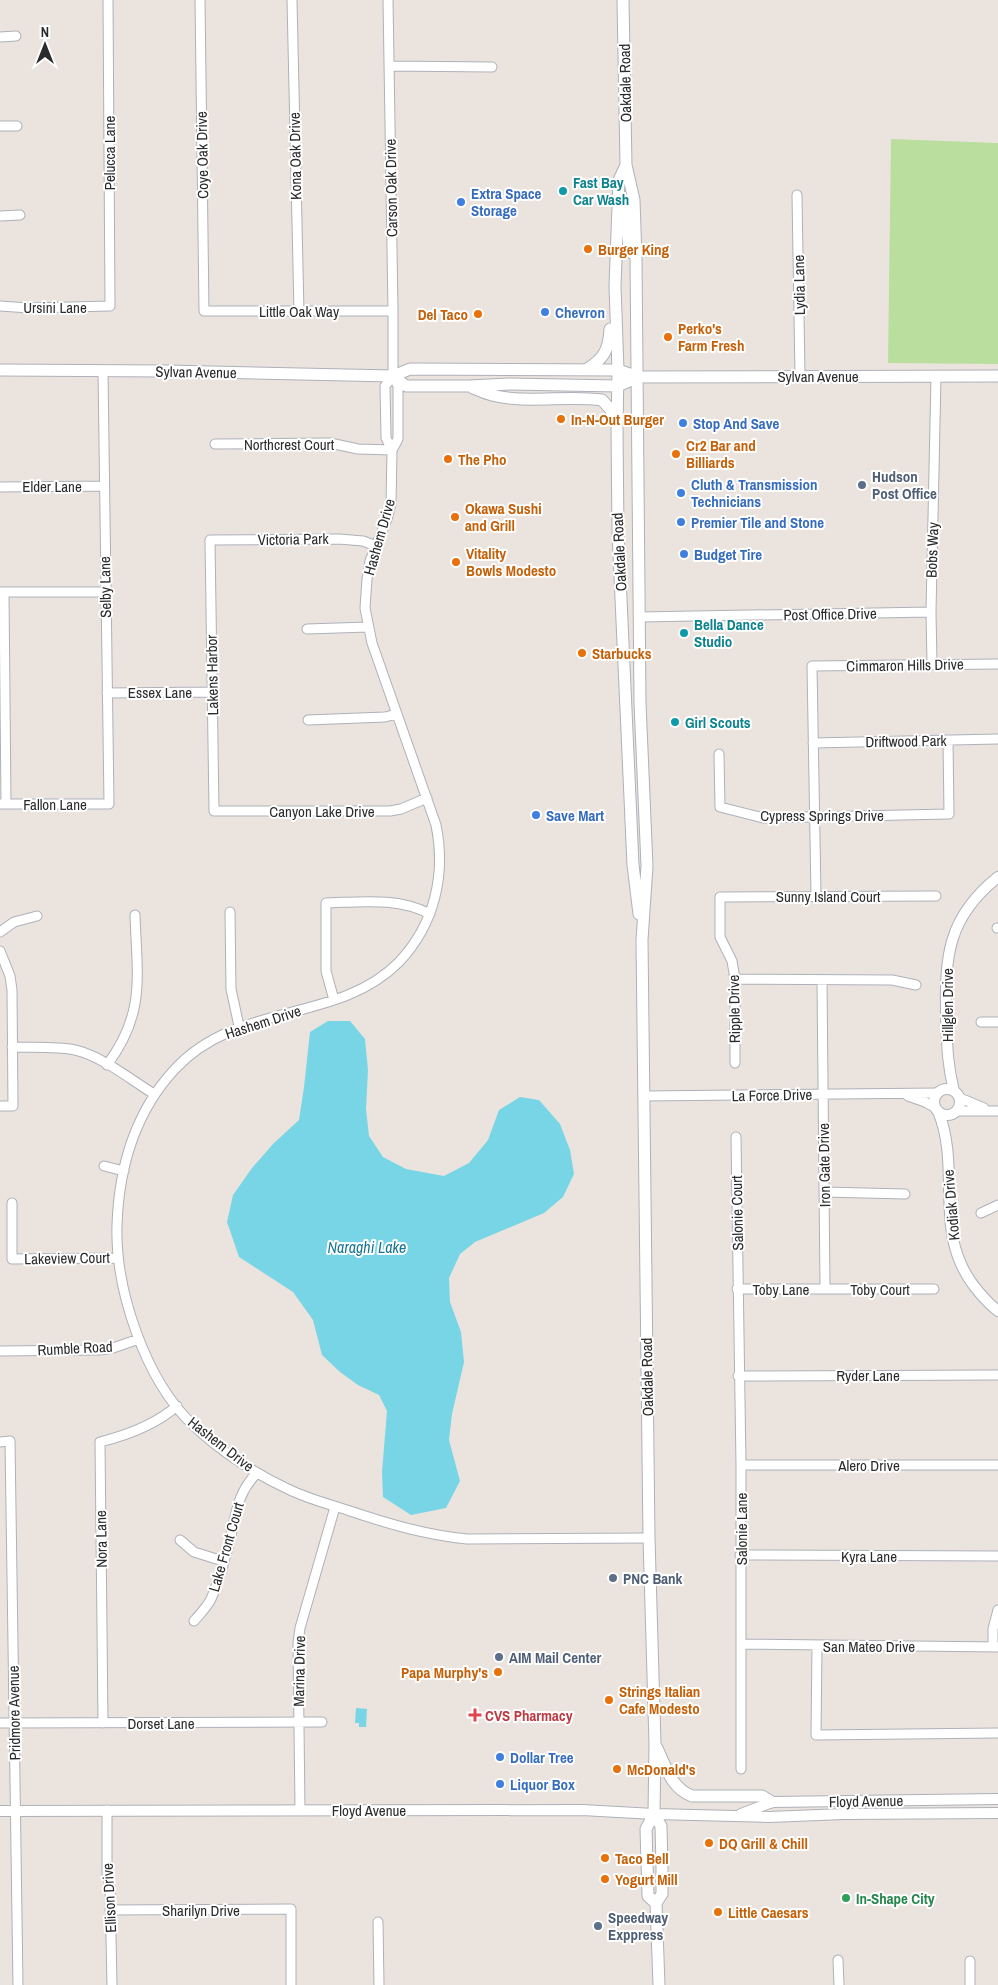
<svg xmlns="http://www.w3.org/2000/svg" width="998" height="1985" font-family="'Archivo Narrow',sans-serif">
<rect width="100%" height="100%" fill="#ebe4de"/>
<path fill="#bade9e" d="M 891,139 L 998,143 L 998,364 L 888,363 Z"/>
<path fill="#78d5e6" d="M 328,1021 L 350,1021 L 365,1039 L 368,1070 L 366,1109 L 369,1136 L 383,1157 L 406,1169 L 444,1176 L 469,1163 L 488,1140 L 499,1110 L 520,1097 L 539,1100 L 560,1124 L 570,1150 L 574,1174 L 563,1197 L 544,1213 L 475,1242 L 460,1254 L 449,1278 L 450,1302 L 461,1332 L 464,1362 L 452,1414 L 449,1440 L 460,1481 L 446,1508 L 411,1515 L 383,1497 L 382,1472 L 387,1411 L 379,1395 L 358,1385 L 340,1372 L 322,1355 L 313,1320 L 293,1292 L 239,1257 L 227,1222 L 233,1195 L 252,1168 L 274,1143 L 299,1120 L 304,1087 L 310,1032 Z
M 356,1708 L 367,1709 L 366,1727 L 359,1727 L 359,1723 L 355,1723 Z"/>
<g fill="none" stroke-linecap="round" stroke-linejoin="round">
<g stroke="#aeb1ba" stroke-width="11">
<path id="minor" d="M 200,0 L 204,311 L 393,311
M 292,0 L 299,312
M 388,0 L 393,311 L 393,376 L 398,386 L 398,439 L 392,450 L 391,504 L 387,519 L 370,561 L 367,579 L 365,608 L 372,643 L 436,825 C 446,874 435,924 399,962 C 338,1024 238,1001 175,1069 C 135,1112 119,1167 117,1225 C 115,1289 145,1380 193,1425 C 219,1450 255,1474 288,1489 C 308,1499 329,1504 350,1511 C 389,1524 426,1535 467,1539 L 649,1538
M 0,37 L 16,36
M 389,66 L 492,67
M 0,126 L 17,126
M 797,195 L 800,376
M 0,216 L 20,215
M 0,306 L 29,308 L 110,306 L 108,0
M 215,444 L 330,443 L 358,449 L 392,450
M 392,450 L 386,438 L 385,386 L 393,376
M 0,487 L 104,486
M 376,546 L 363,541 L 339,539 L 210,540 L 214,811 L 390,811 L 401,809 L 427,798
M 0,592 L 105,592
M 4,592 L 6,804
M 639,617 L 931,612
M 307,629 L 368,627
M 932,664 L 931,612 L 936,376
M 107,693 L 212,692
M 308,720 L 385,717 L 397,714
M 813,743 L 998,739
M 719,754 L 720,807 L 763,818 L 949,814 L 948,740
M 0,804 L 109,804 L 103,371
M 816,896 L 812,666 L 998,664
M 230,912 L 231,989 L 239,1026
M 997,928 L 998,928
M 0,932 L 14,922 L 37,916
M 0,951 L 10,976 L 12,990 L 13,1106 L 0,1106
M 735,979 L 892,980 L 916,985
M 822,980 L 825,1289
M 334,1000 L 326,971 L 326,903 C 361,902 398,897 430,914
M 981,1022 L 998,1022
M 12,1047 C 33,1048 55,1046 75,1050 C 102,1056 131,1080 154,1094
M 735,1063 L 735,979 L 732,961 L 720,937 L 720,897 L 936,896
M 107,1065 C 146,1013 137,976 135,915
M 644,1096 L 938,1093
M 908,1096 L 925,1102 L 936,1108
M 960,1098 L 984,1108
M 957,1111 L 998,1111
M 736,1137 L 741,1465 L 741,1769
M 104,1166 L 124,1171
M 824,1192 L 905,1194
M 12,1203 L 12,1259 L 118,1258
M 981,1213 L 998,1205
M 737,1289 L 934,1289
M 0,1351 L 100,1350 L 113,1348 L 139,1339
M 738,1376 L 998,1375
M 0,1442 L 10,1441 L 18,1985
M 741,1465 L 998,1465
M 180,1540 L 194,1552 L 223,1561
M 740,1555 L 998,1556
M 194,1621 C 200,1614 207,1607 211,1599 C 219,1581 225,1559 230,1540 C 236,1514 237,1493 257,1473
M 741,1644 L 998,1647
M 817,1645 L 816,1735 L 998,1733
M 993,1646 L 993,1629 L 998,1610
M 0,1723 L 322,1722
M 103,1723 L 100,1442 C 128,1435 155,1425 177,1406
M 107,1810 L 107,1873 L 110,1887 L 112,1985
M 300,1810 L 298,1643 L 300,1628 L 335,1507
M 110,1910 L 291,1909 L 291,1985
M 378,1922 L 379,1985
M 838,1960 L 839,1985
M 970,1961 L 970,1985"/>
</g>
<g stroke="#aeb1ba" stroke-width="12">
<path id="tertiary" d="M934 1102a13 13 0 1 1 26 0a13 13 0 1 1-26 0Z
M 954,1091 C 947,1064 947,1042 946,1014 C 945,955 948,917 998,877
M 938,1111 C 962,1169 932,1231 974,1286 C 981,1295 989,1304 998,1311
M 0,1811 L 582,1810 L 654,1814 L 769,1817 L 844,1814 L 998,1813
M 741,1814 L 772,1802 L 998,1799"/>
</g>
<g stroke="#aeb1ba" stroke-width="13">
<path id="secondary" d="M 623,0 L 626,165 L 634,200 L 636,258 L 640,703 L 647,866 L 642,940 L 649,1538 L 655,1744 L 654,1814 L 646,1829 L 648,1896 L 656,1903
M 626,165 L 619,180 L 615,286 L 618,370 L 617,428 L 618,532 L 633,865 L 639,914
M 622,201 L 626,208 L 629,249 L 632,253
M 587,369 C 604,359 609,349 610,329
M 0,370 L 166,371 L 393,376 L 410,369 L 618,370 L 638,377 L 998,376
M 393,376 L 406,386 L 469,386 L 509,384 L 618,386 L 638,377
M 473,388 C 479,390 485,393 492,395 C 525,404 567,395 602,400 L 611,410 L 615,422
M 657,1748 C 666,1767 671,1788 692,1796 L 762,1796 L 772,1802
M 654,1814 L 661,1826 L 662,1867 L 662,1894 L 656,1903 L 659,1985"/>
</g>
<use href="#minor" stroke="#fff" stroke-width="9"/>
<use href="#tertiary" stroke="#fff" stroke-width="10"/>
<use href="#secondary" stroke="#fff" stroke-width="11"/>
</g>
<g fill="#0f9aa8" stroke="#fff" stroke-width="2">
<circle cx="563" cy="191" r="5"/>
<circle cx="684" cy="633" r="5"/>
<circle cx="675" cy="722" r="5"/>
</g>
<g fill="#3f7fe0" stroke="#fff" stroke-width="2">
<circle cx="461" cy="202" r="5"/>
<circle cx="545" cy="312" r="5"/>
<circle cx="683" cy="423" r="5"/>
<circle cx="681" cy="493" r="5"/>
<circle cx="681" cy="522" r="5"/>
<circle cx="684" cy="554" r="5"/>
<circle cx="536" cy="815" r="5"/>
<circle cx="500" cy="1757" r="5"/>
<circle cx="500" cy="1784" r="5"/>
</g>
<g fill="#e8710a" stroke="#fff" stroke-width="2">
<circle cx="588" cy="249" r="5"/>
<circle cx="478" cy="314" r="5"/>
<circle cx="668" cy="337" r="5"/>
<circle cx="561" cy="419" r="5"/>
<circle cx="676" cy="454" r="5"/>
<circle cx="448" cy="459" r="5"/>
<circle cx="455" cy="517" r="5"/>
<circle cx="456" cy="562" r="5"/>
<circle cx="582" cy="653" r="5"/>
<circle cx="498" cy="1672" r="5"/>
<circle cx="609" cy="1700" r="5"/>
<circle cx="617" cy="1769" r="5"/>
<circle cx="709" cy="1843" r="5"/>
<circle cx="605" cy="1858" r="5"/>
<circle cx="605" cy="1879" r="5"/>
<circle cx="718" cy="1912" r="5"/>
</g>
<g fill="#5c6f8a" stroke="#fff" stroke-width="2">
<circle cx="862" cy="485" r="5"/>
<circle cx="613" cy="1578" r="5"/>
<circle cx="499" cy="1657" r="5"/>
<circle cx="598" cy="1926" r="5"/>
</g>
<path fill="#e0444e" stroke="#fff" stroke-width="2" d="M472.5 1707.5h5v5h5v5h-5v5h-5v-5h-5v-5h5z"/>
<circle fill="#2e9e5b" stroke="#fff" stroke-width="2" cx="846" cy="1898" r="5"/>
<g text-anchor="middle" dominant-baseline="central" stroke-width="4" stroke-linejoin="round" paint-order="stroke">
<g font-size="15" fill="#2b2b2b" stroke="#fff">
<text transform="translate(625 83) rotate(-91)">Oakdale Road</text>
<text transform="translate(109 153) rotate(-90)">Pelucca Lane</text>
<text transform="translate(202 155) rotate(-91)">Coye Oak Drive</text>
<text transform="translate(295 156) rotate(-91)">Kona Oak Drive</text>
<text transform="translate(391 188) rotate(-91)">Carson Oak Drive</text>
<text transform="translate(799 285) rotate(-91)">Lydia Lane</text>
<text x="55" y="307">Ursini Lane</text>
<text x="299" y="311">Little Oak Way</text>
<text transform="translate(196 372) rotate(1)">Sylvan Avenue</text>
<text x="818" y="376">Sylvan Avenue</text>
<text x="289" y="444">Northcrest Court</text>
<text x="52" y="486">Elder Lane</text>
<text transform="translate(379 537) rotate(-74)">Hashem Drive</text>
<text transform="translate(293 539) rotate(-1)">Victoria Park</text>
<text transform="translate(932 550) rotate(-88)">Bobs Way</text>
<text transform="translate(619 552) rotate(-93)">Oakdale Road</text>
<text transform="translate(105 587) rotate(-91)">Selby Lane</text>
<text transform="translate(830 614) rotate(-1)">Post Office Drive</text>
<text transform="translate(905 665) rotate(-1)">Cimmaron Hills Drive</text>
<text transform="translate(212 675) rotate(-91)">Lakens Harbor</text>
<text x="160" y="692">Essex Lane</text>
<text transform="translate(906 741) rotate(-1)">Driftwood Park</text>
<text x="55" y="804">Fallon Lane</text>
<text x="322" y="811">Canyon Lake Drive</text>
<text x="822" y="815">Cypress Springs Drive</text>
<text x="828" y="896">Sunny Island Court</text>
<text transform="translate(947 1005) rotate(-90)">Hillglen Drive</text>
<text transform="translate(734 1009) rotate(-91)">Ripple Drive</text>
<text transform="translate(263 1022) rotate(-18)">Hashem Drive</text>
<text transform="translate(772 1095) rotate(-1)">La Force Drive</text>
<text transform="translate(824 1165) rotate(-91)">Iron Gate Drive</text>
<text transform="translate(951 1205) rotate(-95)">Kodiak Drive</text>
<text transform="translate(737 1213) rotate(-91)">Salonie Court</text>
<text transform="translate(67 1258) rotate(-1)">Lakeview Court</text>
<text x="781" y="1289">Toby Lane</text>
<text x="880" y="1289">Toby Court</text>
<text transform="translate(75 1348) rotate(-3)">Rumble Road</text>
<text x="868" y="1375">Ryder Lane</text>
<text transform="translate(647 1377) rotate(-91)">Oakdale Road</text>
<text transform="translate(221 1444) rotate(38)">Hashem Drive</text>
<text x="869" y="1465">Alero Drive</text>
<text transform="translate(741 1529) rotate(-90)">Salonie Lane</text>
<text transform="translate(101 1539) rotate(-91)">Nora Lane</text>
<text transform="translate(226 1547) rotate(-74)">Lake Front Court</text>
<text x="869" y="1556">Kyra Lane</text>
<text x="869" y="1646">San Mateo Drive</text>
<text transform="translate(299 1671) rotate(-89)">Marina Drive</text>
<text transform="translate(14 1713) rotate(-91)">Pridmore Avenue</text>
<text x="161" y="1723">Dorset Lane</text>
<text transform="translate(866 1801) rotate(-1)">Floyd Avenue</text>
<text x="369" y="1810">Floyd Avenue</text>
<text transform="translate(109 1898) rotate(-93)">Ellison Drive</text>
<text x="201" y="1910">Sharilyn Drive</text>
</g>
<g font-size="15" font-weight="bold" fill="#0d838f" stroke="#fff" text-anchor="start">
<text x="573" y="182">Fast Bay<tspan x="573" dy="17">Car Wash</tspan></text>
<text x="694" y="624">Bella Dance<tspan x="694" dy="17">Studio</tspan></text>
<text x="685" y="722">Girl Scouts</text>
</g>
<g font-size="15" font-weight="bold" fill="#366cbe" stroke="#fff" text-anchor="start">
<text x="471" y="193">Extra Space<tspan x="471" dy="17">Storage</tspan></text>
<text x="555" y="312">Chevron</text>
<text x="693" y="423">Stop And Save</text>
<text x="691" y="484">Cluth &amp; Transmission<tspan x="691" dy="17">Technicians</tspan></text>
<text x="691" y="522">Premier Tile and Stone</text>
<text x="694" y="554">Budget Tire</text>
<text x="546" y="815">Save Mart</text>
<text x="510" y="1757">Dollar Tree</text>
<text x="510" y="1784">Liquor Box</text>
</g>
<g font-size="15" font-weight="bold" fill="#c56008" stroke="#fff" text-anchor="start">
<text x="598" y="249">Burger King</text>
<text x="468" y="314" text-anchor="end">Del Taco</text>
<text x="678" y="328">Perko's<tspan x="678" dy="17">Farm Fresh</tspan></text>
<text x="571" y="419">In-N-Out Burger</text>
<text x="686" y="445">Cr2 Bar and<tspan x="686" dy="17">Billiards</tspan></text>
<text x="458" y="459">The Pho</text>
<text x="465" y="508">Okawa Sushi<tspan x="465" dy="17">and Grill</tspan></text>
<text x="466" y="553">Vitality<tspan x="466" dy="17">Bowls Modesto</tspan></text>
<text x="592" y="653">Starbucks</text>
<text x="488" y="1672" text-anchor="end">Papa Murphy's</text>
<text x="619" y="1691">Strings Italian<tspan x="619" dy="17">Cafe Modesto</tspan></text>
<text x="627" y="1769">McDonald's</text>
<text x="719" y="1843">DQ Grill &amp; Chill</text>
<text x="615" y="1858">Taco Bell</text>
<text x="615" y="1879">Yogurt Mill</text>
<text x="728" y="1912">Little Caesars</text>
</g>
<g font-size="15" font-weight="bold" fill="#4e5e75" stroke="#fff" text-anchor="start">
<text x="872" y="476">Hudson<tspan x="872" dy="17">Post Office</tspan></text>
<text x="623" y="1578">PNC Bank</text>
<text x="509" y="1657">AIM Mail Center</text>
<text x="608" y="1917">Speedway<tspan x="608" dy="17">Exppress</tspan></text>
</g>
<g font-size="15" font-weight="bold" fill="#be3a42" stroke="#fff" text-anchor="start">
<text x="485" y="1715">CVS Pharmacy</text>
</g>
<g font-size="15" font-weight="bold" fill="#27864d" stroke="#fff" text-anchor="start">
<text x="856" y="1898">In-Shape City</text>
</g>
<g font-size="16" font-style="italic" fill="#167593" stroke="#fff">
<text x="367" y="1247">Naraghi Lake</text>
</g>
</g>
<g transform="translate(45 45)" stroke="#ffffff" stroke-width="4" paint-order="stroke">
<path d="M0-4L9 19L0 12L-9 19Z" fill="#2b2b2b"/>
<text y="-8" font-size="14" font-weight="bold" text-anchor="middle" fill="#2b2b2b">N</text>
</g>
</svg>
